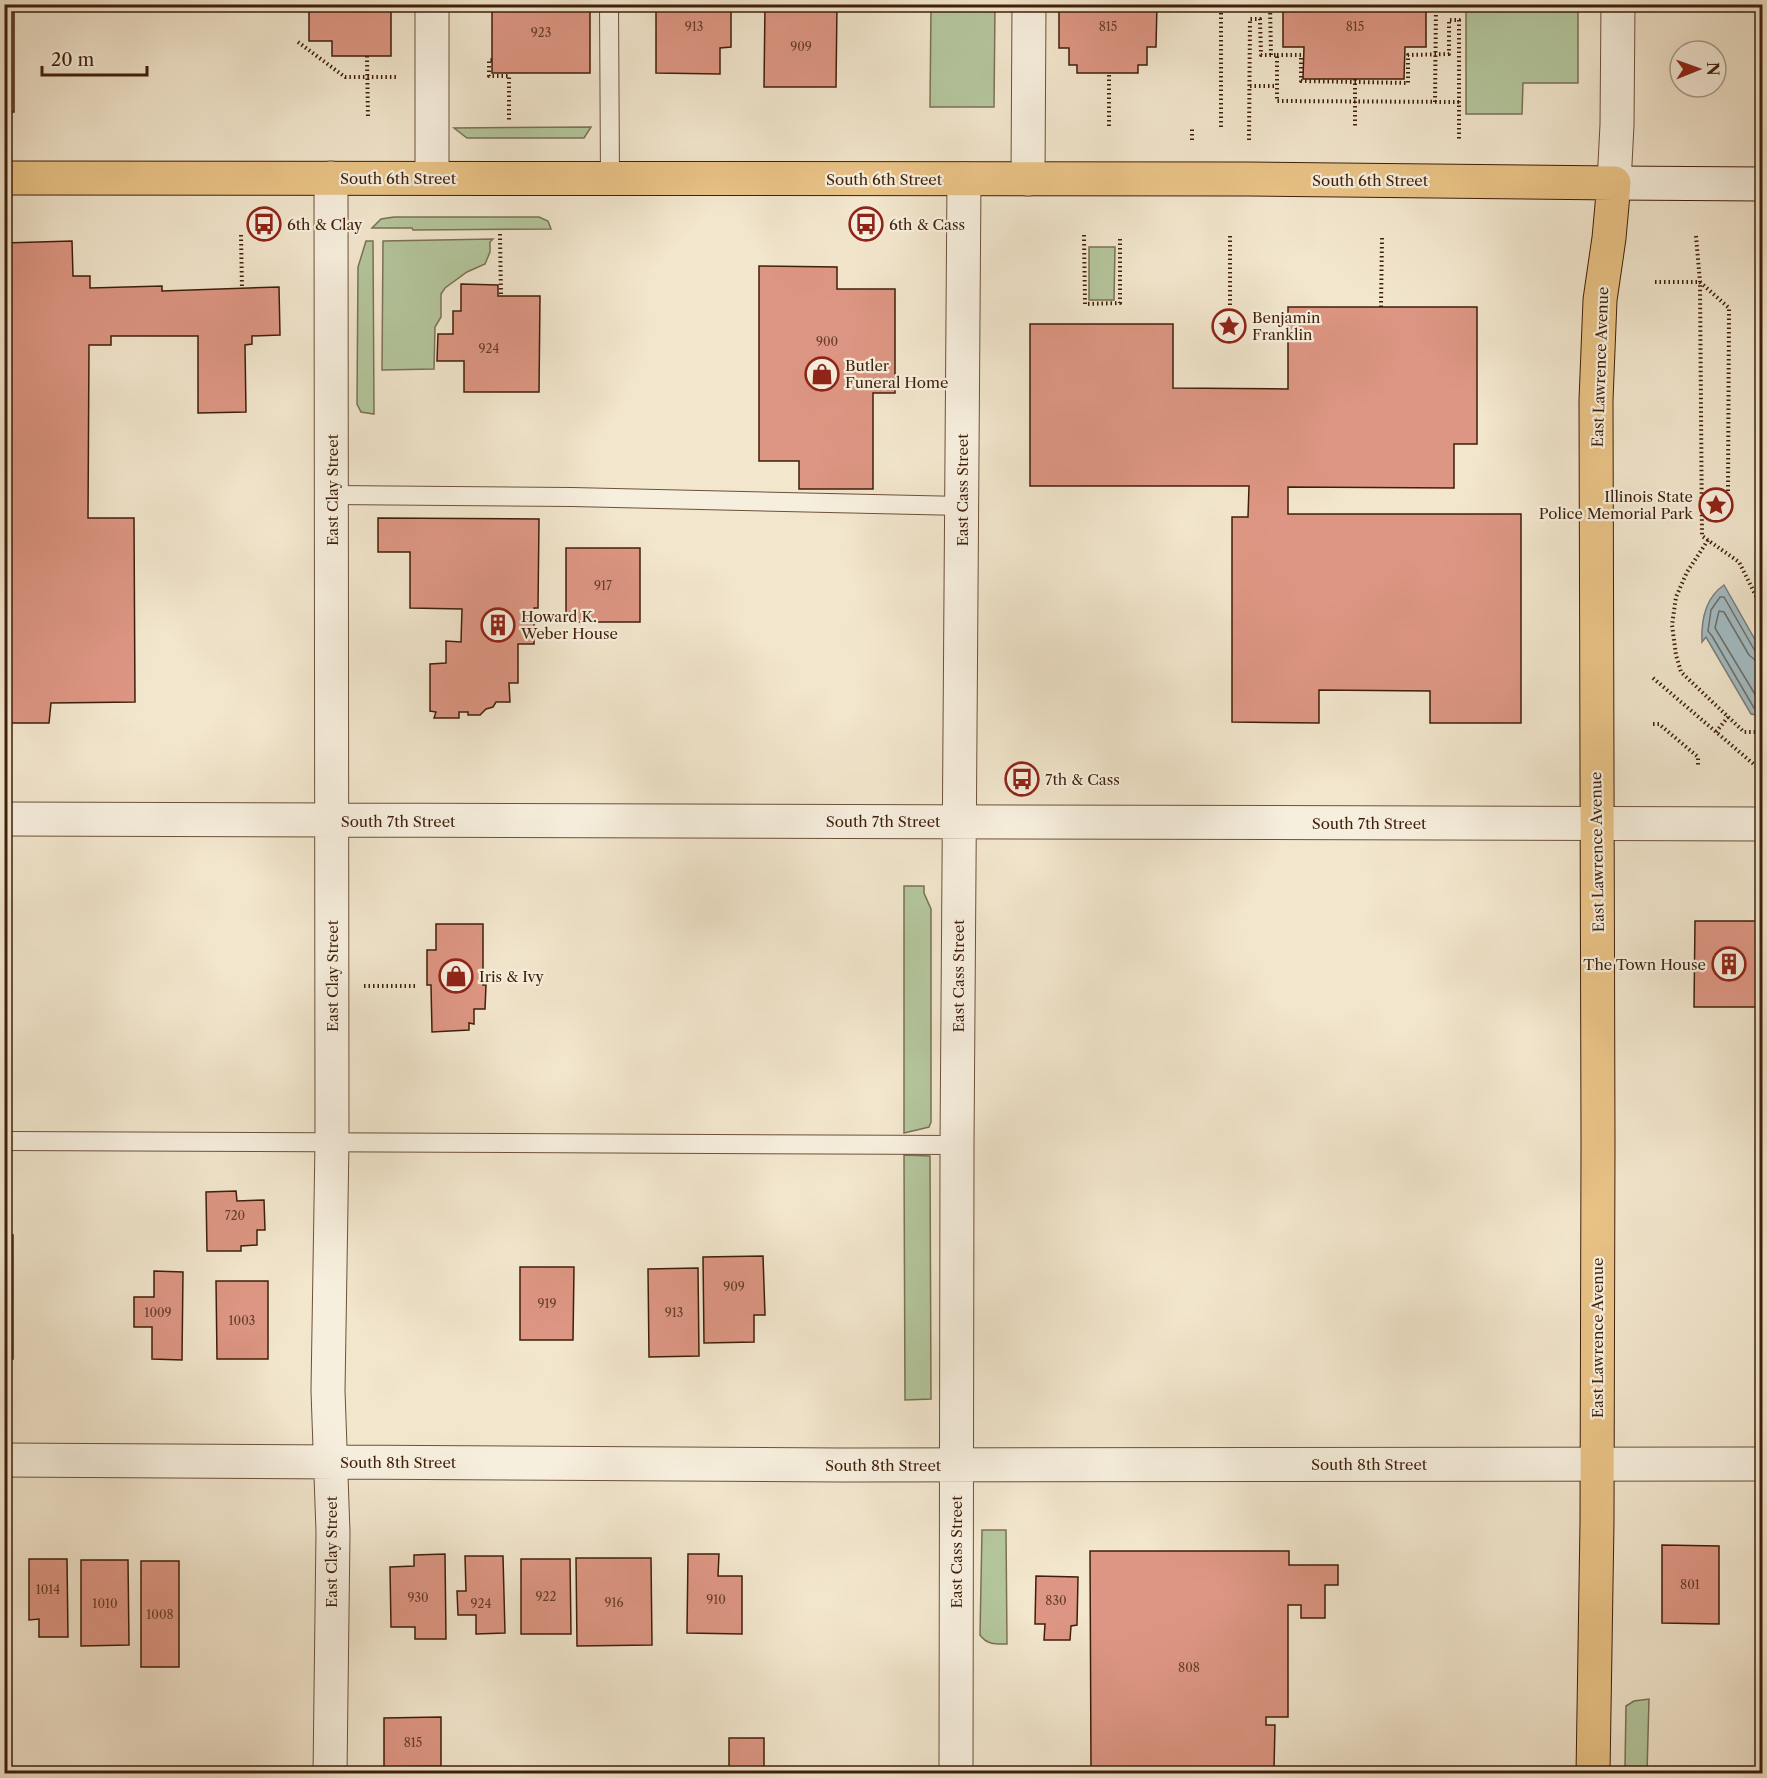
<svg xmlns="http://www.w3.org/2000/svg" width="1767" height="1778" font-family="'Libre Caslon Text',serif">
<rect width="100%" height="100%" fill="#f2e6cd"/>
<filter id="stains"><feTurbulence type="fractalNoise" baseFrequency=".00333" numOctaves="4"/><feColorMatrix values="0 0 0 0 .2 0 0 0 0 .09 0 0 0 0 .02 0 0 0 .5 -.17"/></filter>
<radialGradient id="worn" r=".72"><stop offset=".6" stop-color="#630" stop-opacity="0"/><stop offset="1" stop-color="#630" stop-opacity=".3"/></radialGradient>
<path fill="#b4c69d" stroke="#7a7254" stroke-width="1.5" d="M 931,5 L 995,5 L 994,107 L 930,107 Z
M 1466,5 L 1578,5 L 1578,83 L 1523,83 L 1522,114 L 1466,114 Z
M 591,127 L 584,138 L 467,138 L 454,128 Z
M 394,217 L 539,217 L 548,221 L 551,229 L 413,230 L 412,228 L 372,228 L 381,219 Z
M 493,239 L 490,242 L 490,252 L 485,264 L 467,272 L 445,288 L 441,294 L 441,317 L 435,327 L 434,369 L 382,370 L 383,241 Z
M 366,241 L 373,241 L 374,414 L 361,412 L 357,404 L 358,267 Z
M 1089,247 L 1115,247 L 1114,300 L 1089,300 Z
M 904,886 L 924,886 L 924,893 L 931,909 L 931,1122 L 929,1127 L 904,1133 Z
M 904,1155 L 930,1156 L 931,1399 L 905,1400 Z
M 982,1530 L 1006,1530 L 1007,1644 C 996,1644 987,1645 980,1635 Z
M 1649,1699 L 1647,1773 L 1625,1766 L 1626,1706 L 1634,1701 Z"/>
<path fill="#a2bcc3" stroke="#7a7d79" stroke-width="1.5" d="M 1724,585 L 1762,652 L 1762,716 L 1751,714 L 1706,637 L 1702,642 C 1701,620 1705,598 1724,585 Z"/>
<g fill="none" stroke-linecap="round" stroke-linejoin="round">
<path stroke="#706e66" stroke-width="1.5" d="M 1762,653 L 1755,651 L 1724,597 L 1720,597 L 1711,610 L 1708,631 L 1712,636 L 1754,708 L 1762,710
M 1762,661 L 1755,660 L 1749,655 L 1724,612 L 1719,611 L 1715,628 L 1759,701 L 1762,703"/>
</g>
<path fill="#dd9683" stroke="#3f1f0a" stroke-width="1.5" d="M 4,4 L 14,4 L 14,112 L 4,112 Z
M 309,4 L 382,4 L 382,7 L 391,7 L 391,56 L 332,56 L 332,41 L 309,41 Z
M 492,4 L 590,4 L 590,73 L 492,73 Z
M 656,4 L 731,4 L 731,47 L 720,48 L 720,74 L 656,73 Z
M 765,4 L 837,4 L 836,87 L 764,87 Z
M 1059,4 L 1157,4 L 1156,47 L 1147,47 L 1147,65 L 1138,65 L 1138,73 L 1077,73 L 1077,65 L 1069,65 L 1069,48 L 1059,48 Z
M 1283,4 L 1426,4 L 1426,47 L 1405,47 L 1404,79 L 1303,79 L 1304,47 L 1283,47 Z
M 72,241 L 73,276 L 90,276 L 90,288 L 162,286 L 162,291 L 279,287 L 280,335 L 252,336 L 252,344 L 245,345 L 246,412 L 198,413 L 198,336 L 111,336 L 111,345 L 89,345 L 88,518 L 134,518 L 135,702 L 51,703 L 49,723 L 4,723 L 4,243 Z
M 759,266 L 837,267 L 837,289 L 895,289 L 895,393 L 873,393 L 873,489 L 799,489 L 799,461 L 759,461 Z
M 461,284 L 498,285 L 498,296 L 540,296 L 539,392 L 464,392 L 464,361 L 437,361 L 438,334 L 453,334 L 453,311 L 461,311 Z
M 1288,307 L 1477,307 L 1477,444 L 1454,444 L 1454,488 L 1288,487 L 1288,514 L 1521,514 L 1521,723 L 1430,723 L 1430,691 L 1319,690 L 1319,723 L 1232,722 L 1232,517 L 1248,517 L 1249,486 L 1030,486 L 1030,324 L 1173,324 L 1173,388 L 1288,389 Z
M 378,518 L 539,519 L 538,608 L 534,608 L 534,644 L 518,644 L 518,683 L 509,683 L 510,702 L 496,702 L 493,707 L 486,709 L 480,715 L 468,715 L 468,712 L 459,712 L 459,718 L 434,718 L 436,712 L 430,711 L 430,664 L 446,663 L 446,641 L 461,642 L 462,609 L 410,608 L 410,552 L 378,552 Z
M 566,548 L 640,548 L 640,622 L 566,622 Z
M 1695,921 L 1762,921 L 1762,1007 L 1694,1007 Z
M 436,924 L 483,924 L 483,985 L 486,985 L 485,1009 L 474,1009 L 474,1024 L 469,1023 L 469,1030 L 432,1032 L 431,985 L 427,985 L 427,950 L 436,950 Z
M 236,1191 L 237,1201 L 264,1200 L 265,1230 L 257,1230 L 257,1245 L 241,1246 L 241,1251 L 207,1251 L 206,1192 Z
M 4,1235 L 13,1235 L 13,1359 L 4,1359 Z
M 763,1256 L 765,1315 L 754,1315 L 754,1342 L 704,1343 L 703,1257 Z
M 520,1267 L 574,1267 L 573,1340 L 520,1340 Z
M 698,1268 L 699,1356 L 649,1357 L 648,1269 Z
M 154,1271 L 183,1272 L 182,1360 L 152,1359 L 152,1327 L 134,1327 L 134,1297 L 154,1297 Z
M 216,1281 L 268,1281 L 268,1359 L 217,1359 Z
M 1662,1545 L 1719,1546 L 1719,1624 L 1662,1623 Z
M 1090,1551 L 1289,1551 L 1289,1565 L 1338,1565 L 1338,1585 L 1325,1585 L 1325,1618 L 1301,1618 L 1301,1605 L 1288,1605 L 1288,1717 L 1266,1717 L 1266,1725 L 1275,1725 L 1274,1769 L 1091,1769 Z
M 445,1554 L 446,1639 L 415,1639 L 415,1627 L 391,1627 L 390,1567 L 414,1566 L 414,1555 Z
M 688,1554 L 719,1554 L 718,1576 L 742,1576 L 742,1634 L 687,1633 Z
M 465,1556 L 503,1556 L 505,1633 L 476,1634 L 476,1615 L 458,1615 L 457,1591 L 466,1591 Z
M 576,1558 L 651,1558 L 652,1645 L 577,1646 Z
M 29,1559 L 67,1559 L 68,1637 L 39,1637 L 39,1619 L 29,1620 Z
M 521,1559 L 570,1559 L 571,1634 L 521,1634 Z
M 81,1560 L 128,1560 L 129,1645 L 81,1646 Z
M 141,1561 L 179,1561 L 179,1667 L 141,1667 Z
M 1036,1576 L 1078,1577 L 1077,1625 L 1071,1626 L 1070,1640 L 1044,1640 L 1045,1624 L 1035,1624 Z
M 441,1717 L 441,1766 L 384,1767 L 384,1718 Z
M 729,1738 L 764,1738 L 764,1772 L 729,1772 Z"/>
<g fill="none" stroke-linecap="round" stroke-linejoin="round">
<g stroke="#6c513b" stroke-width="20">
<path id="service" d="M 609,4 L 610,179
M 332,495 L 572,497 L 962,506
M 4,1141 L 957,1145"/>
</g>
<g stroke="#6c513b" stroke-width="35">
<path id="minor" d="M 432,178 L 432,4
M 1028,179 L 1029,4
M 4,819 L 1762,824
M 4,1460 L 841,1465 L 1762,1464
M 330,1774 L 333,1532 L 328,1391 L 332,1142 L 331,178
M 956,1774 L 957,1145 L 964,179"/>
</g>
<g stroke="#6c513b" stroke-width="35">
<path id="tertiary" d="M 1614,183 L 1617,125 L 1618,4"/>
</g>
<g stroke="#3f1f0a" stroke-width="35">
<path id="secondary" d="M 1614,183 L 1762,184"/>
</g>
<g stroke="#3f1f0a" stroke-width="35">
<path id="primary" d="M 4,178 L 1249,179 L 1614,183 L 1609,238 L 1600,300 L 1596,400 L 1598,1143 L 1597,1522 L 1593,1774"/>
</g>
<path stroke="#3f1f0a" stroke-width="4" stroke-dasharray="1.5 3" stroke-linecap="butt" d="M 1270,4 L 1271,55
M 1221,8 L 1270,8
M 298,42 L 345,77 L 397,77
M 1277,55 L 1301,55 L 1301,81 L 1408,83 L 1408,55 L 1449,54 L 1449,20 L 1459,20 L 1459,141
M 367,56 L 368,119
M 492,60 L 489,60 L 489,76 L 509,76 L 509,122
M 1355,79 L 1355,127
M 1250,86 L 1277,86
M 1435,102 L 1436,4
M 1109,126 L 1109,73
M 1221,127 L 1221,4
M 1192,140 L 1192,127
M 1249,140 L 1250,19 L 1260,19 L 1261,55 L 1277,55 L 1277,101 L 1459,102
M 500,234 L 501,296
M 241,235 L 242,288
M 1084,235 L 1085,304 L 1120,303 L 1120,236
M 1230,236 L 1230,307
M 1696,236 L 1700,282 L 1702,536 L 1739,562 L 1762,608
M 1655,282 L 1700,282 L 1729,308 L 1728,494 L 1703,512
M 1381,307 L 1382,238
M 1708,540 L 1687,572 L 1676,597 L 1672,625 L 1676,655 L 1681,672 L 1744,732 L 1762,732
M 1653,678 L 1757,767
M 1653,724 L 1659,724 L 1698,757 L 1698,767
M 1716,732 L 1728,717
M 364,986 L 418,986"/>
<use href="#service" stroke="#f7efde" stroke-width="18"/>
<use href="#minor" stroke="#f7efde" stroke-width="33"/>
<use href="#tertiary" stroke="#f7efde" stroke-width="33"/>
<use href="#secondary" stroke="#f7efde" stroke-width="33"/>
<use href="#primary" stroke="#e9c386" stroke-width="33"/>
</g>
<defs>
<g id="bus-ring" transform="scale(1.725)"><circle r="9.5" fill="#f7efde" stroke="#8f2418" stroke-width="1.5"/><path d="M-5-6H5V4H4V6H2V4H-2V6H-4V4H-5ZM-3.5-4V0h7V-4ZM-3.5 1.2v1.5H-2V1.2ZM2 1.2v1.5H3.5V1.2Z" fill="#8f2418"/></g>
<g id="sight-ring" transform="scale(1.725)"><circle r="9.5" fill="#f7efde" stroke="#8f2418" stroke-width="1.5"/><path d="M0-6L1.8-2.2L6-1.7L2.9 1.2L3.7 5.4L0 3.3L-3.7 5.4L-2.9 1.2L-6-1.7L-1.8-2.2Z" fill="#8f2418"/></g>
<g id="shop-ring" transform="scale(1.725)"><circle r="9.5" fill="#f7efde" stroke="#8f2418" stroke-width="1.5"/><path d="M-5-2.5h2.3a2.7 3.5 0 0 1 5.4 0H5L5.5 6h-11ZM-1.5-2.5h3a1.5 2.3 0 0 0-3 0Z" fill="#8f2418"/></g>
<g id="building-ring" transform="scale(1.725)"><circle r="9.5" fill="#f7efde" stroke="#8f2418" stroke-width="1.5"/><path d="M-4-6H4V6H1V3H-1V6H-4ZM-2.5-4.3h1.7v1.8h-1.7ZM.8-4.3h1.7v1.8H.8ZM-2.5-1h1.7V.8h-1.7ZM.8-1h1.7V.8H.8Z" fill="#8f2418"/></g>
</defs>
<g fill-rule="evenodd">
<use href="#bus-ring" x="264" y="224"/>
<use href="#bus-ring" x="866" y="224"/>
<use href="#sight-ring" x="1229" y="326"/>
<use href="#shop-ring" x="822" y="374"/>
<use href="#sight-ring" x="1716" y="505"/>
<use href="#building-ring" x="498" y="625"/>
<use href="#bus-ring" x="1022" y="779"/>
<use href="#building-ring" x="1729" y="964"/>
<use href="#shop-ring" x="456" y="976"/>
</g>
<g text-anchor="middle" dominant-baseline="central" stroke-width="4.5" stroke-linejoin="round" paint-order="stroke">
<g font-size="12" fill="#663d28">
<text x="694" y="26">913</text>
<text x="1108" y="26">815</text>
<text x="1355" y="26">815</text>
<text x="541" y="32">923</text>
<text x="801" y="46">909</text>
<text x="827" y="341">900</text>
<text x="489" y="348">924</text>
<text x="603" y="585">917</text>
<text x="235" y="1215">720</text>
<text x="734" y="1286">909</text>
<text x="547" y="1303">919</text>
<text x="158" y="1312">1009</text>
<text x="674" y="1312">913</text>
<text x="242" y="1320">1003</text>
<text x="1690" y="1584">801</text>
<text x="48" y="1589">1014</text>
<text x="546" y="1596">922</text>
<text x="418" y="1597">930</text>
<text x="716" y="1599">910</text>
<text x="1056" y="1600">830</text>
<text x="614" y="1602">916</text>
<text x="105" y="1603">1010</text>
<text x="481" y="1603">924</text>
<text x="160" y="1614">1008</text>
<text x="1189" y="1667">808</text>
<text x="413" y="1742">815</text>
</g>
<g font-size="15" fill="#3f1f0a" stroke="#f7efde">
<text x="398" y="178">South 6th Street</text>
<text x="884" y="179">South 6th Street</text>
<text x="1370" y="180">South 6th Street</text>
<text transform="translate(1600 367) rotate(-88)">East Lawrence Avenue</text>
<text transform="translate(332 490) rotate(-90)">East Clay Street</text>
<text transform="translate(962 490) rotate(-90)">East Cass Street</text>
<text x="398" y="821">South 7th Street</text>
<text x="883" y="821">South 7th Street</text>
<text x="1369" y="823">South 7th Street</text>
<text transform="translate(1597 852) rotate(-91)">East Lawrence Avenue</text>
<text transform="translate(332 976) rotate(-90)">East Clay Street</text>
<text transform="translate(958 976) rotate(-90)">East Cass Street</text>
<text transform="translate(1597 1338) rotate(-90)">East Lawrence Avenue</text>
<text x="398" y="1462">South 8th Street</text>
<text x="1369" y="1464">South 8th Street</text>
<text x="883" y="1465">South 8th Street</text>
<text transform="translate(331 1552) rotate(-90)">East Clay Street</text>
<text transform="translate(956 1552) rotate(-90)">East Cass Street</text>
</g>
<g font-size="15" fill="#3f1f0a" stroke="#f7efde" text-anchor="start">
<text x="287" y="224">6th &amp; Clay</text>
<text x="889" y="224">6th &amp; Cass</text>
<text x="1252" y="317">Benjamin<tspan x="1252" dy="17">Franklin</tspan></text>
<text x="845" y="365">Butler<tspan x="845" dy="17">Funeral Home</tspan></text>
<text x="1693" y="496" text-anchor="end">Illinois State<tspan x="1693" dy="17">Police Memorial Park</tspan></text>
<text x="521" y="616">Howard K.<tspan x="521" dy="17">Weber House</tspan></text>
<text x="1045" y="779">7th &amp; Cass</text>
<text x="1706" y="964" text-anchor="end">The Town House</text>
<text x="479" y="976">Iris &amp; Ivy</text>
</g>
</g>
<rect width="1767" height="1778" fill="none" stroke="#f2e6cd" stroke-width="24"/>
<rect x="6" y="6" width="1755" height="1766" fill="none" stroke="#3f1f0a" stroke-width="3"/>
<rect x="12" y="12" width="1743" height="1754" fill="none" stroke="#3f1f0a" stroke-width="1.5"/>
<g transform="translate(1698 69) rotate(89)"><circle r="28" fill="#f7efde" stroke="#ad9c89" stroke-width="1.5"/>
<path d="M0-4.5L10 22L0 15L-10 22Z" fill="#8f2418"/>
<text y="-9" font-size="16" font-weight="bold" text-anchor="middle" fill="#3f1f0a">N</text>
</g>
<path d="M42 66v9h105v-9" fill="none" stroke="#3f1f0a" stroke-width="3"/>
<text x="51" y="66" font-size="18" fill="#3f1f0a" stroke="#f7efde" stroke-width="4.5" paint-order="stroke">20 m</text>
<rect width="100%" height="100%" filter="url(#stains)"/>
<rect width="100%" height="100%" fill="url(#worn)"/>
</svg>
